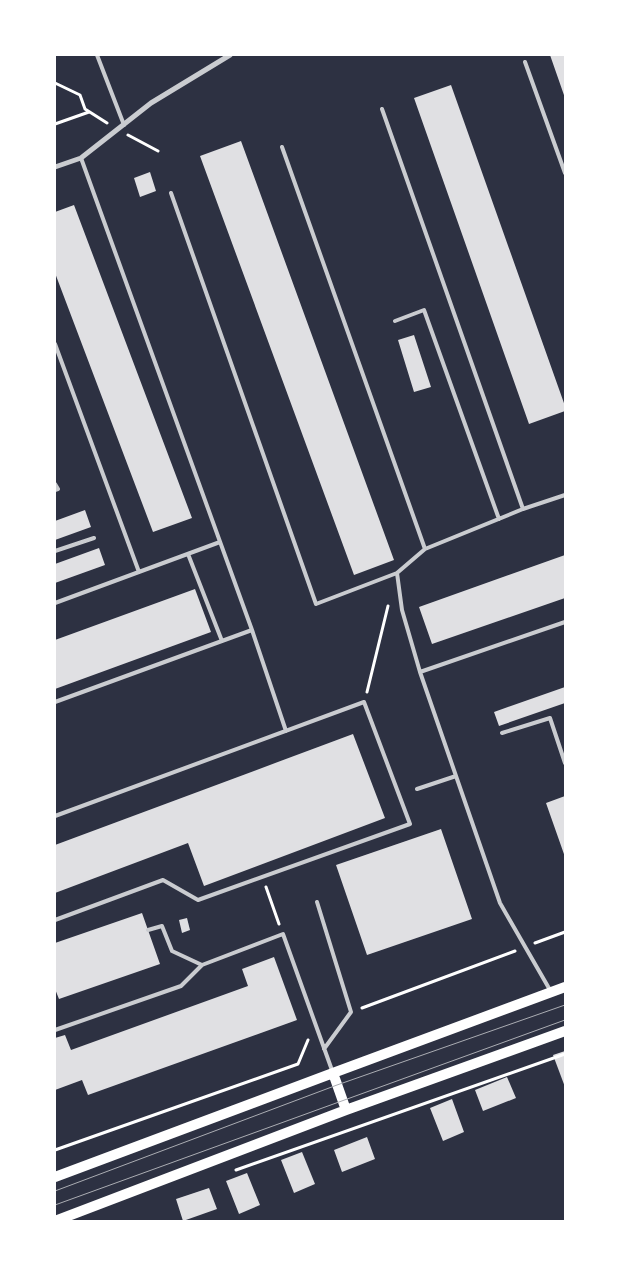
<svg xmlns="http://www.w3.org/2000/svg" width="620" height="1276" font-family="'Sofia Sans Condensed',sans-serif">
<rect width="100%" height="100%" fill="#2d3142"/>
<path fill="#e0e0e3" d="M 550,55 L 565,55 L 565,98 Z
M 451,85 L 565,406 L 565,411 L 529,424 L 414,98 Z
M 241,141 L 394,560 L 354,575 L 200,156 Z
M 150,172 L 156,191 L 140,197 L 134,178 Z
M 74,205 L 192,518 L 153,532 L 55,273 L 55,212 Z
M 414,335 L 431,387 L 414,392 L 398,340 Z
M 85,510 L 91,527 L 55,540 L 55,521 Z
M 99,548 L 105,565 L 55,583 L 55,564 Z
M 565,555 L 565,598 L 432,644 L 419,607 Z
M 195,589 L 211,632 L 55,689 L 55,640 Z
M 565,687 L 565,703 L 499,726 L 494,712 Z
M 353,734 L 385,818 L 204,886 L 188,843 L 55,893 L 55,845 Z
M 565,796 L 565,857 L 546,803 Z
M 441,829 L 472,919 L 367,955 L 336,865 Z
M 142,913 L 160,964 L 59,999 L 55,989 L 55,943 Z
M 187,918 L 190,930 L 182,933 L 179,920 Z
M 274,957 L 297,1020 L 88,1095 L 82,1080 L 55,1090 L 55,1038 L 65,1035 L 71,1050 L 248,986 L 242,969 Z
M 565,1051 L 565,1087 L 553,1055 Z
M 507,1077 L 516,1098 L 483,1111 L 475,1090 Z
M 452,1099 L 464,1132 L 443,1141 L 430,1108 Z
M 367,1137 L 375,1159 L 342,1172 L 334,1150 Z
M 302,1152 L 315,1184 L 294,1193 L 281,1160 Z
M 247,1173 L 260,1205 L 239,1214 L 226,1181 Z
M 209,1188 L 217,1209 L 183,1221 L 176,1199 Z"/>
<g fill="none" stroke-linecap="round" stroke-linejoin="round">
<path stroke="#fff" stroke-width="3" d="M 55,83 L 80,95 L 85,109 L 107,123
M 55,124 L 89,112
M 128,135 L 158,151
M 367,692 L 388,606
M 266,887 L 279,924
M 535,943 L 565,932
M 362,1008 L 515,951
M 55,1150 L 298,1064 L 308,1040
M 236,1170 L 565,1054"/>
<path stroke="#caccd0" stroke-width="4" d="M 97,55 L 124,125
M 525,62 L 565,173
M 382,109 L 523,509
M 282,147 L 425,549
M 81,158 L 252,630 L 286,731
M 171,193 L 316,604 L 397,573 L 425,549 L 523,509 L 565,495
M 395,321 L 424,310 L 499,519
M 55,344 L 139,572
M 55,484 L 58,489 L 55,490
M 55,551 L 94,538
M 188,554 L 222,641
M 397,573 L 402,610 L 420,672 L 500,903 L 550,990
M 55,603 L 220,542
M 420,672 L 565,622
M 55,702 L 252,630
M 502,733 L 550,718 L 565,763
M 417,789 L 456,776
M 55,816 L 364,702 L 410,824 L 198,900 L 163,880 L 55,920
M 317,902 L 351,1012 L 324,1049
M 148,930 L 162,926 L 172,951 L 202,965
M 55,1030 L 181,986 L 202,965 L 283,934 L 333,1073"/>
<path stroke="#caccd0" stroke-width="5" d="M 55,167 L 81,158 L 151,103 L 230,55"/>
<path stroke="#fff" stroke-width="10" d="M 333,1073 L 346,1110
M 55,1177 L 333,1073 L 565,987
M 55,1221 L 346,1110 L 565,1031"/>
<path stroke="#abadb3" stroke-width="1" d="M 55,1191 L 337,1085 L 565,1005
M 55,1205 L 565,1020"/>
</g>
<rect width="620" height="1276" fill="none" stroke="#ffffff" stroke-width="112"/>
</svg>
